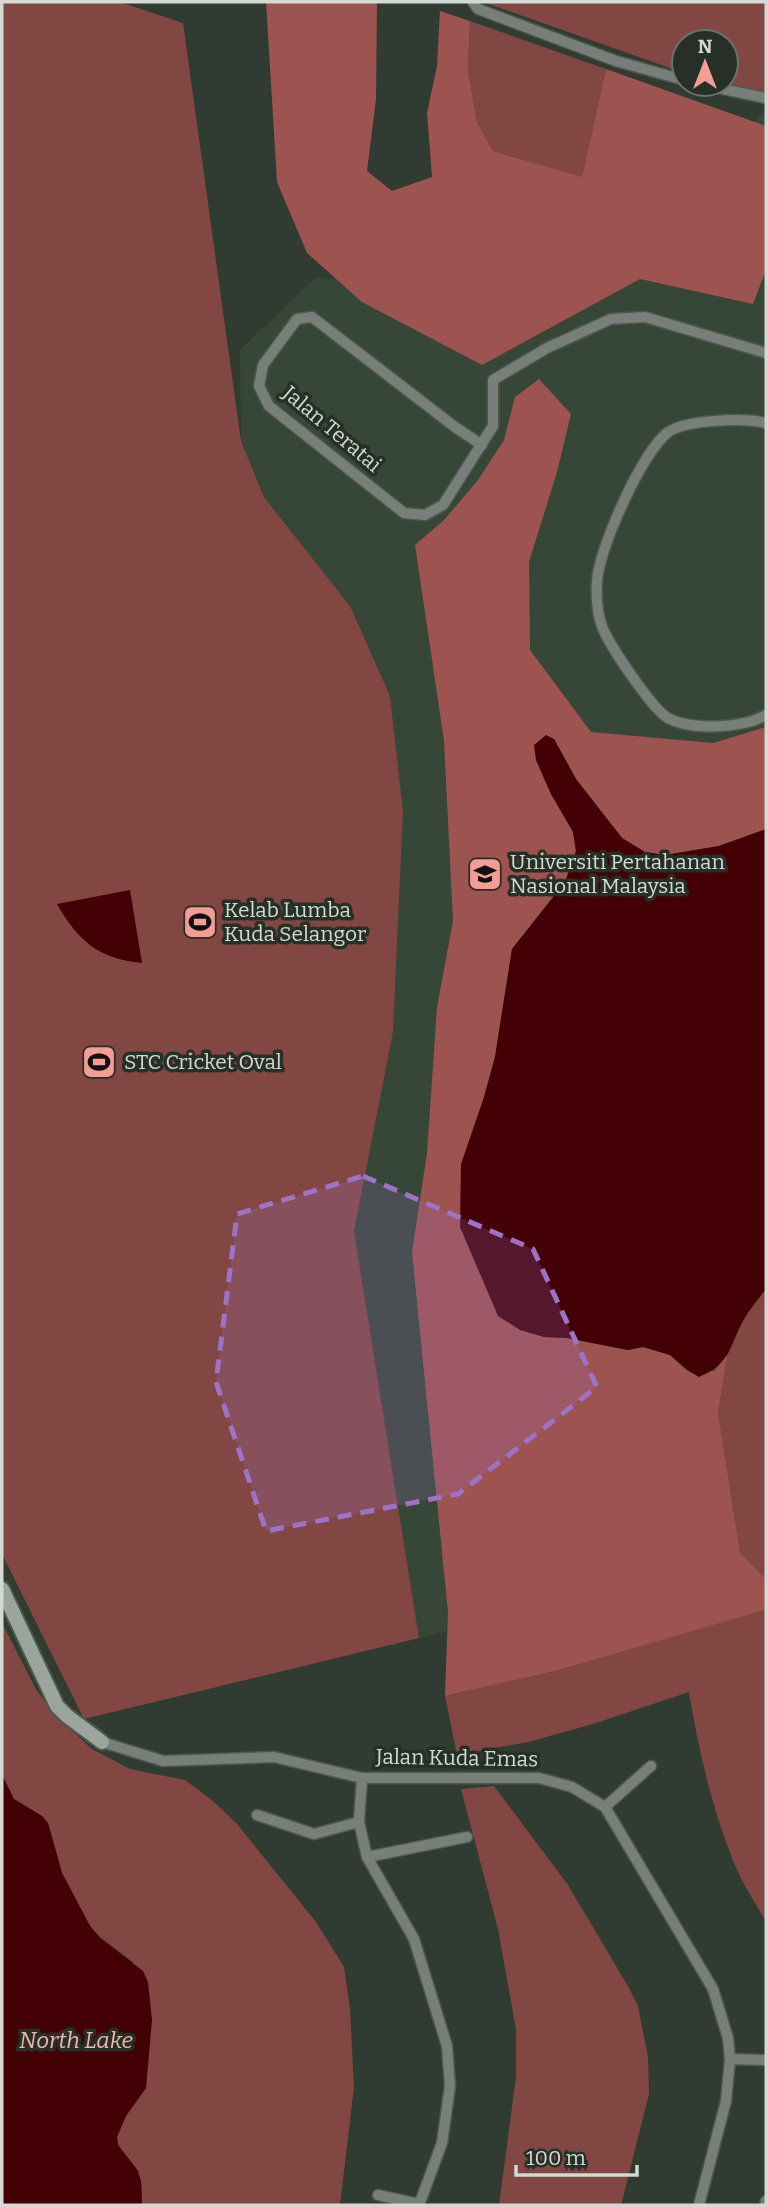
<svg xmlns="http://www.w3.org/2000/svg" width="768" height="2207" font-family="Bitter,serif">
<rect width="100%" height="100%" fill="#303b31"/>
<path fill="#364637" d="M 766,109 L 766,829 L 764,831 L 714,1371 L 728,1354 L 718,1412 L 740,1552 L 419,1638 L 354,1231 L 393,1032 L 403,812 L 350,606 L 264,497 L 241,441 L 240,350 L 315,278 L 521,281 L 645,233 Z"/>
<path fill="#824743" d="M 2,2 L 120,2 L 183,23 L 241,441 L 264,497 L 350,606 L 390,696 L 403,812 L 393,1032 L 354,1231 L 419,1638 L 84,1719 L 2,1554 Z
M 483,2 L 766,2 L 766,94 L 716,84 L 726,84 L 726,42 L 684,42 L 684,73 Z
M 470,21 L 606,69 L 582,178 L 493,151 L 477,122 L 468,70 Z
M 766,1289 L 766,1579 L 740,1552 L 718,1412 L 728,1354 L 743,1319 Z
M 765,1609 L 766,1922 C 757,1905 745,1888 737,1870 C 713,1813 699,1753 689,1692 L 593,1724 L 528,1742 L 457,1755 L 445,1696 L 556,1671 Z
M 2,1623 L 37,1691 L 56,1716 L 92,1749 L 130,1769 L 185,1780 L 213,1801 L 237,1824 L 316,1922 L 344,1967 L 350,2009 L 354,2087 L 340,2205 L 142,2205 C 142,2194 143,2183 138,2172 C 133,2159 115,2150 117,2135 C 119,2118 137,2101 146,2088 L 133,1962 L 100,1937 L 90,1926 L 62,1873 L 50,1830 L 42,1816 L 14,1799 L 2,1775 Z
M 494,1786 L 568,1885 L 629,1988 L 638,2006 L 648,2057 L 649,2094 L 621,2205 L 499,2205 L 516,2077 L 516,2029 L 498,1929 L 461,1789 Z"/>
<path fill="#9d534f" d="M 266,2 L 377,2 L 376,99 L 367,171 L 392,191 L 432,177 L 427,113 L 437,66 L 440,11 L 470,21 L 468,70 L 477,122 L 493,151 L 582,177 L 606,69 L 766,126 L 766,270 L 753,304 L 640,279 L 482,365 L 362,302 L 307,253 L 277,182 Z
M 539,379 L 571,414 L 557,472 L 529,562 L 530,650 L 591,732 L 713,743 L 766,727 L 766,829 L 719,846 L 665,855 L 645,852 L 622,838 L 576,779 L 554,739 L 536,760 L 551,794 L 573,832 L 576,851 L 565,882 L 512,949 L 495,1057 L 484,1097 L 544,1337 L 567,1338 L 628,1350 L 643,1347 L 670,1355 L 687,1370 L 714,1371 L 728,1354 L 718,1412 L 740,1552 L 766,1579 L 766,1616 L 764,1610 L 556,1671 L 445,1696 L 448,1612 L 412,1252 L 427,1153 L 437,1007 L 453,921 L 444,741 L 415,545 L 444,520 L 478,480 L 504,440 L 515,397 Z"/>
<path fill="#430005" d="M 546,735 L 554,739 L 576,779 L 622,838 L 645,852 L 665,855 L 719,846 L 766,829 L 766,1289 C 758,1299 749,1310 743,1321 C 729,1347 730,1364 699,1377 L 687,1370 L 670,1355 L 643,1347 L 628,1350 L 567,1338 L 544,1337 L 520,1330 L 498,1316 L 460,1227 L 461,1164 L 484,1097 L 495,1057 L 512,949 L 565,882 L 576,851 L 573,832 L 551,794 L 536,760 L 534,745 Z
M 130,890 L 142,963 C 99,959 78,941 57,904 Z
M 2,1775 L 14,1799 L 42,1816 L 48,1823 L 62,1873 L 90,1926 L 100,1938 L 143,1971 L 148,1982 L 152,2020 L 146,2088 L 126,2116 L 117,2137 L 118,2145 L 138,2171 L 141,2182 L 142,2205 L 2,2205 Z"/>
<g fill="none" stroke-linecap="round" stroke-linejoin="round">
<g stroke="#4d584e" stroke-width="13">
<path id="street" d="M 473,2 L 478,9 L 616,61 L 684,80
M 699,84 L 766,98
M 766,423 C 745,418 685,419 667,433 C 642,453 599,548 597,581 C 596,593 597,612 601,623 C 605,640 653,710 668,718 C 692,731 743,728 766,715
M 482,445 L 455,427 L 312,317 L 297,319 L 263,365 L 259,386 L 269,406 L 404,513 L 425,515 L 443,505 L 493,426 L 493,380 L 547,348 L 611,319 L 645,317 L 766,353
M 102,1742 L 163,1761 L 274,1757 L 362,1778 L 539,1778 L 572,1787 L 605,1807 L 713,1989 L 728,2038 L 730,2059 L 726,2101 L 699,2205
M 362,1778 L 359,1822 L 367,1857 L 414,1939 L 447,2046 L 450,2086 L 442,2143 L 419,2205
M 605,1807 L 651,1766
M 257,1815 L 314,1834 L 359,1822
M 367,1857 L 467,1837
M 730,2059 L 766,2060
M 378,2195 L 419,2204
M 765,2205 L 766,2201"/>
</g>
<g stroke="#4d584e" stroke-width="18">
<path id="secondary" d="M 2,1589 L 57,1706 L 67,1716 L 102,1742"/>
</g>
<use href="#street" stroke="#787e78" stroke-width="10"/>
<use href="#secondary" stroke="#9ca59d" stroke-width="14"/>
</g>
<path fill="#9e72c7" fill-opacity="0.2" stroke="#9e72c7" stroke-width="5" stroke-dasharray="14 9" stroke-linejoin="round" d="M 363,1176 L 533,1249 L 597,1387 L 458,1494 L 266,1531 L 216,1382 L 237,1214 Z"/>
<defs>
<g id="university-square" transform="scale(1.75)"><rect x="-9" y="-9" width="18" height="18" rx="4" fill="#f59c95" stroke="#263027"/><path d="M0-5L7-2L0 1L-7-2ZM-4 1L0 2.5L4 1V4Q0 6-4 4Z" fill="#111"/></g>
<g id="stadium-square" transform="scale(1.75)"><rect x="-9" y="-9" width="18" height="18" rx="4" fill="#f59c95" stroke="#263027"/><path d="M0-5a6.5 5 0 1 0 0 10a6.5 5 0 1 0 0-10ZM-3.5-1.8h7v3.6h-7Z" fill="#111"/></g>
</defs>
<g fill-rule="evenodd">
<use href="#university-square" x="485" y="874"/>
<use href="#stadium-square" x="200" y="922"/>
<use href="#stadium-square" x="99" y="1062"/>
</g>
<g text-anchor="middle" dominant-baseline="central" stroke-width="7" stroke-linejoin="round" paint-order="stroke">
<g font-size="21" fill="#d3dad3" stroke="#263027">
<text transform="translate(332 429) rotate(40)">Jalan Teratai</text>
<text transform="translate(457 1758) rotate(1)">Jalan Kuda Emas</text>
</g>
<g font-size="21" fill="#d3dad3" stroke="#263027" text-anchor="start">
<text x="510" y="862">Universiti Pertahanan<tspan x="510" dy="24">Nasional Malaysia</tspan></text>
<text x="224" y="910">Kelab Lumba<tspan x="224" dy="24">Kuda Selangor</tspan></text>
<text x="124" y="1062">STC Cricket Oval</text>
</g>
<g font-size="23" font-style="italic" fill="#f4b2ad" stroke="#263027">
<text x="76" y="2040">North Lake</text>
</g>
</g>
<rect width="768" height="2207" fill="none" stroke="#d3dad3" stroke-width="7"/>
<g transform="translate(705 63)"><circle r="33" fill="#263027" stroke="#6b746c" stroke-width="2"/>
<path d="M0-5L12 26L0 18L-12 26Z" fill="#f59c95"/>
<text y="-10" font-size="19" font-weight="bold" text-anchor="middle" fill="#d3dad3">N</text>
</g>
<path d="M516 2165v10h121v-10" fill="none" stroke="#d3dad3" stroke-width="3.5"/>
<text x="526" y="2165" font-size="21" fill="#d3dad3" stroke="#263027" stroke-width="5" paint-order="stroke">100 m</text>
</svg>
